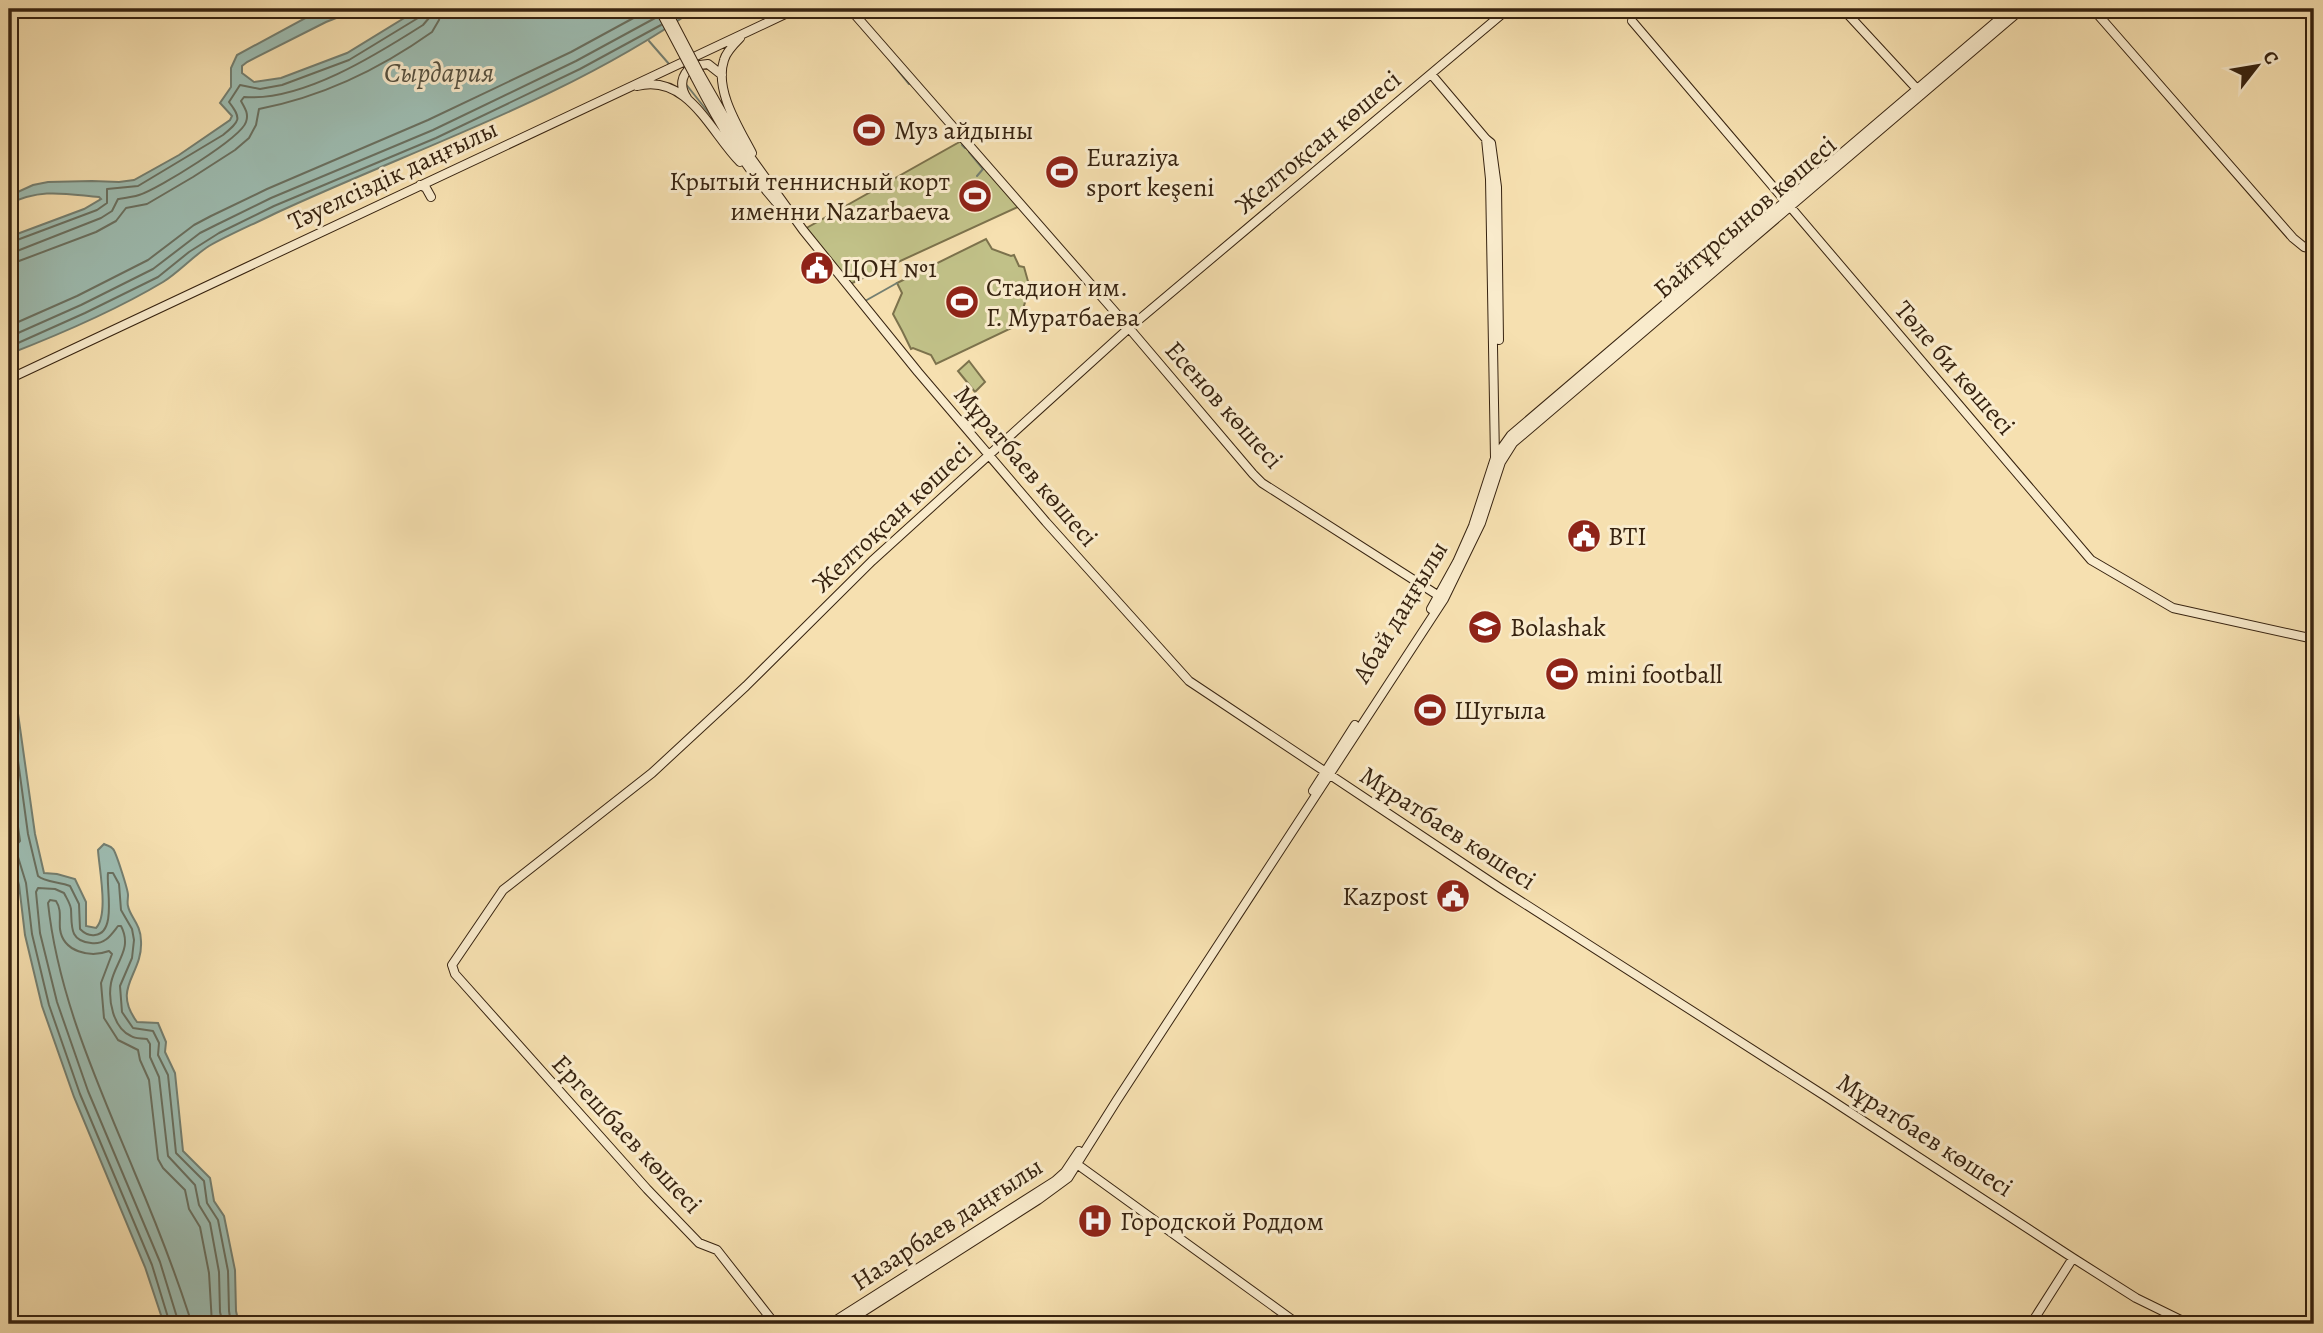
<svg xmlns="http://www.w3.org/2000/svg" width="2323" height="1333" font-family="Alegreya,serif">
<rect width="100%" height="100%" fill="#f6e0b0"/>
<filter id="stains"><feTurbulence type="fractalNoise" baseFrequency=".00286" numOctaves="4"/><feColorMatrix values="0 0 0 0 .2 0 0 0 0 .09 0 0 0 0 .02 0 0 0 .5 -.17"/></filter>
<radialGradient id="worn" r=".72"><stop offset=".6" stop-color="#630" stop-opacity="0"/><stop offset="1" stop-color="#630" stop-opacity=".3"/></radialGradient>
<path fill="#c1c188" stroke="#7c724c" stroke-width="2" d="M 963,140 L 1020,206 L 848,285 L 803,230 Z
M 986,239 L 992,249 L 1011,256 L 1014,255 L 1019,266 L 1024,267 L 1031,292 L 1028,293 L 1022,312 L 1026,321 L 936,364 L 931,355 L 913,348 L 911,349 C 904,334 901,328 893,314 L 902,293 L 897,283 Z
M 969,361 L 985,382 L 975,392 L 958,371 Z
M 1562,662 L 1573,670 L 1562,687 L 1550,679 Z"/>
<path fill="#9dbcb1" stroke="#747f71" stroke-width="2" d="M 322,9 L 359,9 L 326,22 L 247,62 L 242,66 L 242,73 L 254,82 L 281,78 L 347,53 L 419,9 L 695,9 C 567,99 416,148 276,213 C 254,224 230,234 209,246 C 192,257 179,272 163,282 C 118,309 58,335 9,354 L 9,237 L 84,209 L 101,199 L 99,197 C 65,194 41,188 9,204 L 9,196 L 33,185 L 48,182 L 92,181 L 119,182 L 134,180 L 179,155 L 230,120 L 232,116 L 220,103 L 231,87 L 231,68 L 237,55 Z
M 9,650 L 35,834 L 44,873 L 57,874 L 75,879 L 86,902 L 86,926 L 96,928 C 109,915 99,868 98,850 L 104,844 C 108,846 111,846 113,849 C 116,852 128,890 128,895 C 128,899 127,903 128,906 C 130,917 141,924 141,941 C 143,975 111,987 137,1022 L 158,1023 L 166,1042 L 165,1052 L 175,1073 L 183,1151 L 210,1178 L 214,1201 L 224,1216 L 235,1270 L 236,1311 L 239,1324 L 164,1324 L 145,1267 L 74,1097 L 42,1006 L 25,935 L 19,885 L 9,849 Z"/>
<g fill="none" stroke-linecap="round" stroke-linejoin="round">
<path stroke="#6a7060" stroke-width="2" d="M 9,243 L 97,210 L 107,203 L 107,189 L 138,186 L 223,135 C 240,121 242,119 229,102 L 240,85 L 260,89 L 282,85 L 349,60 L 418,18 L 422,9
M 9,252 L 17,251 L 101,218 L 112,211 L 118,199 C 125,198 133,197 139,195 C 158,189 241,138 246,122 C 249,114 245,108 241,101 L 244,97 C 301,102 376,55 423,25 L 429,18 L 431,9
M 9,262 L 19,261 L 96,232 L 116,221 L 126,208 L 147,204 L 193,177 L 235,150 L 249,138 L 256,125 L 259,109 C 321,97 380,69 432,32 L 439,20 L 441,9
M 9,326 L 77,296 L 148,260 L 194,225 L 211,216 L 267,189 L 428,120 L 571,52 L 650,9
M 9,337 L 81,305 L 153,269 L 200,233 L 216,225 L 271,198 L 433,130 L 576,61 L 657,17
M 9,347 L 85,313 L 158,277 L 189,252 L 219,233 L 274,206 L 436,138 L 580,69 L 661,25
M 9,695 L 28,834 L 38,876 C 44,882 60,882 70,886 L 79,904 L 80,929 C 84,933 89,936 95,935 C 117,933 106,887 108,873 L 113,873 L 119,884 L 121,910 L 132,929 L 134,940 L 132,958 L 120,986 L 122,1012 L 133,1028 L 153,1031 L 159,1043 L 158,1055 L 168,1075 L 176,1153 L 204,1181 L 207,1203 L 218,1220 L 228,1271 L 229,1311 L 231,1324
M 9,764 L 20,841 L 17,844 L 9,844
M 9,853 L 14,853 L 18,857 L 26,883 L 32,934 L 49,1005 L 80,1094 L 152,1265 L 170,1324
M 179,1324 L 160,1262 L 88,1091 L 57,1002 L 40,933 L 36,892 L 38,888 L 55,889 L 64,893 C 67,899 70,903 71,909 C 72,926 69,941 91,943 C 105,945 111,935 118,926 L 121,926 C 133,949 115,962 111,983 C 108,1000 113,1028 131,1036 C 135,1039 141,1038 147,1039 L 150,1044 L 150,1057 L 159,1077 L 168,1156 L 195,1185 L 199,1205 L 210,1223 L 219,1272 L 220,1312 L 223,1324
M 190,1324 L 189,1315 C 173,1266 154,1218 134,1171 C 98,1084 58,997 48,903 L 50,900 L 56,901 C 62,910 59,919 60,929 C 63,952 90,958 109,951 L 112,954 L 101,983 L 104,1018 L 118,1040 L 138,1050 L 140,1060 L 149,1080 L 158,1159 L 163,1168 L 185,1190 L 189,1209 L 200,1227 L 209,1273 L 212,1324"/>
<path stroke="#747f71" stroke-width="2" d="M 649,41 L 669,64
M 892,63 L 909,84
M 685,83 L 712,117
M 962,145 L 965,148
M 969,152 L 983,169 L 977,176
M 865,301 L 897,283"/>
<g stroke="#372310" stroke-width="10">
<path id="secondary" d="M 850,9 L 1129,328 L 1253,474 L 1262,483 L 1439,596
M 1843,9 L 1916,88 L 1918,93
M 2093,9 L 2293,238 L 2304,247 L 2314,249
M 1632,21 L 2091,560 L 2173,608 L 2314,639
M 740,38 C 734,44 726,52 724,60 C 714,90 739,128 752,153
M 700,74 L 736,137 L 803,230 L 918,372 L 1046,522 L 1189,681 L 1500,888 L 1825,1096 L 2073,1258 L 2136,1298 L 2189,1324
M 1431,74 L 1486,139 L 1491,143 L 1497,187 L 1499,340
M 695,77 C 720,126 748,173 786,213
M 637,86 C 688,73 711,133 740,162
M 687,98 C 679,86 681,75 692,66 L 708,64 L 722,75
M 420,185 L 426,188 L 431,197
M 9,379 L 796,9
M 1496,456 L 1511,435 L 2011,9
M 1431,609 L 1457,562 L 1473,526 L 1495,458 L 1490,179 L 1486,139
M 1313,791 L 1355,725
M 1074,1162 L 1298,1324
M 775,1324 L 717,1250 L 699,1243 L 647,1189 L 455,974 L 452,965 L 503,890 L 652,773 L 746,686 L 872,561 L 1129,328 L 1508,9
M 830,1324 L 1055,1181 L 1065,1172 L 1079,1151
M 844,1324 L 1038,1200 L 1068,1178 L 1117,1100 L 1444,599 L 1481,523 L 1501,462 L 1513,443 L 2022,9
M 2031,1324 L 2073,1258"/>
</g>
<use href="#secondary" stroke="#f9ebcc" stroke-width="8"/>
<g stroke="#372310" stroke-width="10" stroke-linecap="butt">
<path id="secondary-bridge" d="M 659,9 L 695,77
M 666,9 L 700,74"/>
</g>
<use href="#secondary-bridge" stroke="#f9ebcc" stroke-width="8"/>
</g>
<defs>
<g id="stadium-disc" transform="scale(1.75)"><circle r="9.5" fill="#8f2418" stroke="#f9ebcc"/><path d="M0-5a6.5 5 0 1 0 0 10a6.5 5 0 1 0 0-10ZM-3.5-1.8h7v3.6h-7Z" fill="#fff"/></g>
<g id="civic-disc" transform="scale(1.75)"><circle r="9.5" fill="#8f2418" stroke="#f9ebcc"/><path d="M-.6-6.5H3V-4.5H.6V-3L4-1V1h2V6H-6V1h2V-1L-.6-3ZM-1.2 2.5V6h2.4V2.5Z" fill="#fff"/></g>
<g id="university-disc" transform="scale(1.75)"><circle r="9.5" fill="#8f2418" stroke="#f9ebcc"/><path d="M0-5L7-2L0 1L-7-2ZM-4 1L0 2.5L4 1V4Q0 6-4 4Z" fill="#fff"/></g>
<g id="hospital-disc" transform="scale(1.75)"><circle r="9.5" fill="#8f2418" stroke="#f9ebcc"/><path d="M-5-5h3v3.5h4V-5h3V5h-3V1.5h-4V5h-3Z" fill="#fff"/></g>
</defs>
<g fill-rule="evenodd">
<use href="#stadium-disc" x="869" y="130"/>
<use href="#stadium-disc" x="1062" y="172"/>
<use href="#stadium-disc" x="975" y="196"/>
<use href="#civic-disc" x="817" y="268"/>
<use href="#stadium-disc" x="962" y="302"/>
<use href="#civic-disc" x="1584" y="536"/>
<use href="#university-disc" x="1485" y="627"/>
<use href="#stadium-disc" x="1562" y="674"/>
<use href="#stadium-disc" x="1430" y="710"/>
<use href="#civic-disc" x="1453" y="896"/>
<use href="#hospital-disc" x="1095" y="1221"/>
</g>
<g text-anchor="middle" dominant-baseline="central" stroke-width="6" stroke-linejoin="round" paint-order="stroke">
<g font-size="26" fill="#372310" stroke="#f9ebcc" text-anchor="start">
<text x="894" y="130">Муз айдыны</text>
<text x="1086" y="157">Euraziya<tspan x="1086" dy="30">sport keşeni</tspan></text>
<text x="950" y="181" text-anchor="end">Крытый теннисный корт<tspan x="950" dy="30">именни Nazarbaeva</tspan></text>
<text x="842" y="268">ЦОН №1</text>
<text x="986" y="287">Стадион им.<tspan x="986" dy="30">Г. Муратбаева</tspan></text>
<text x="1608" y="536">BTI</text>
<text x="1510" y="627">Bolashak</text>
<text x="1586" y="674">mini football</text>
<text x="1454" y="710">Шугыла</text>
<text x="1428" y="896" text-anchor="end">Kazpost</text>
<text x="1120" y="1221">Городской Роддом</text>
</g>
<g font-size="26" fill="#372310" stroke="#f9ebcc">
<text transform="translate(1318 142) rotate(-40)">Желтоқсан көшесі</text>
<text transform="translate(393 175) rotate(-25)">Тәуелсіздік даңғылы</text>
<text transform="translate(1745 217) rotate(-41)">Байтұрсынов көшесі</text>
<text transform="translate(1955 368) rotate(49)">Төле би көшесі</text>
<text transform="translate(1224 405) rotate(48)">Есенов көшесі</text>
<text transform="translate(1026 466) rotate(49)">Мұратбаев көшесі</text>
<text transform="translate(892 517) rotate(-43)">Желтоқсан көшесі</text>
<text transform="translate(1400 612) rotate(-59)">Абай даңғылы</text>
<text transform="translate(1448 828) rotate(33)">Мұратбаев көшесі</text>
<text transform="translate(627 1134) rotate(47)">Ергешбаев көшесі</text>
<text transform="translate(1925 1135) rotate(33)">Мұратбаев көшесі</text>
<text transform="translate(947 1224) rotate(-33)">Назарбаев даңғылы</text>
</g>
<g font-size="28" font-style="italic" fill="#565140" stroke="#f9ebcc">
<text x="439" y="73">Сырдария</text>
</g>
</g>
<rect width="2323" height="1333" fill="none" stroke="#f6e0b0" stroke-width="35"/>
<rect x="10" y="10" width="2302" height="1312" fill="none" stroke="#372310" stroke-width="3.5"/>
<rect x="18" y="18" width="2288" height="1298" fill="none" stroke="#372310" stroke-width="2"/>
<g transform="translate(2257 66) rotate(59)" stroke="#f9ebcc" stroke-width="5" paint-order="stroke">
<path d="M0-5L12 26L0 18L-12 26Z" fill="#372310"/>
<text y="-10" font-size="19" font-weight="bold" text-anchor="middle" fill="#372310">С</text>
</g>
<rect width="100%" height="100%" filter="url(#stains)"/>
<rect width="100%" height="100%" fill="url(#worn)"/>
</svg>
